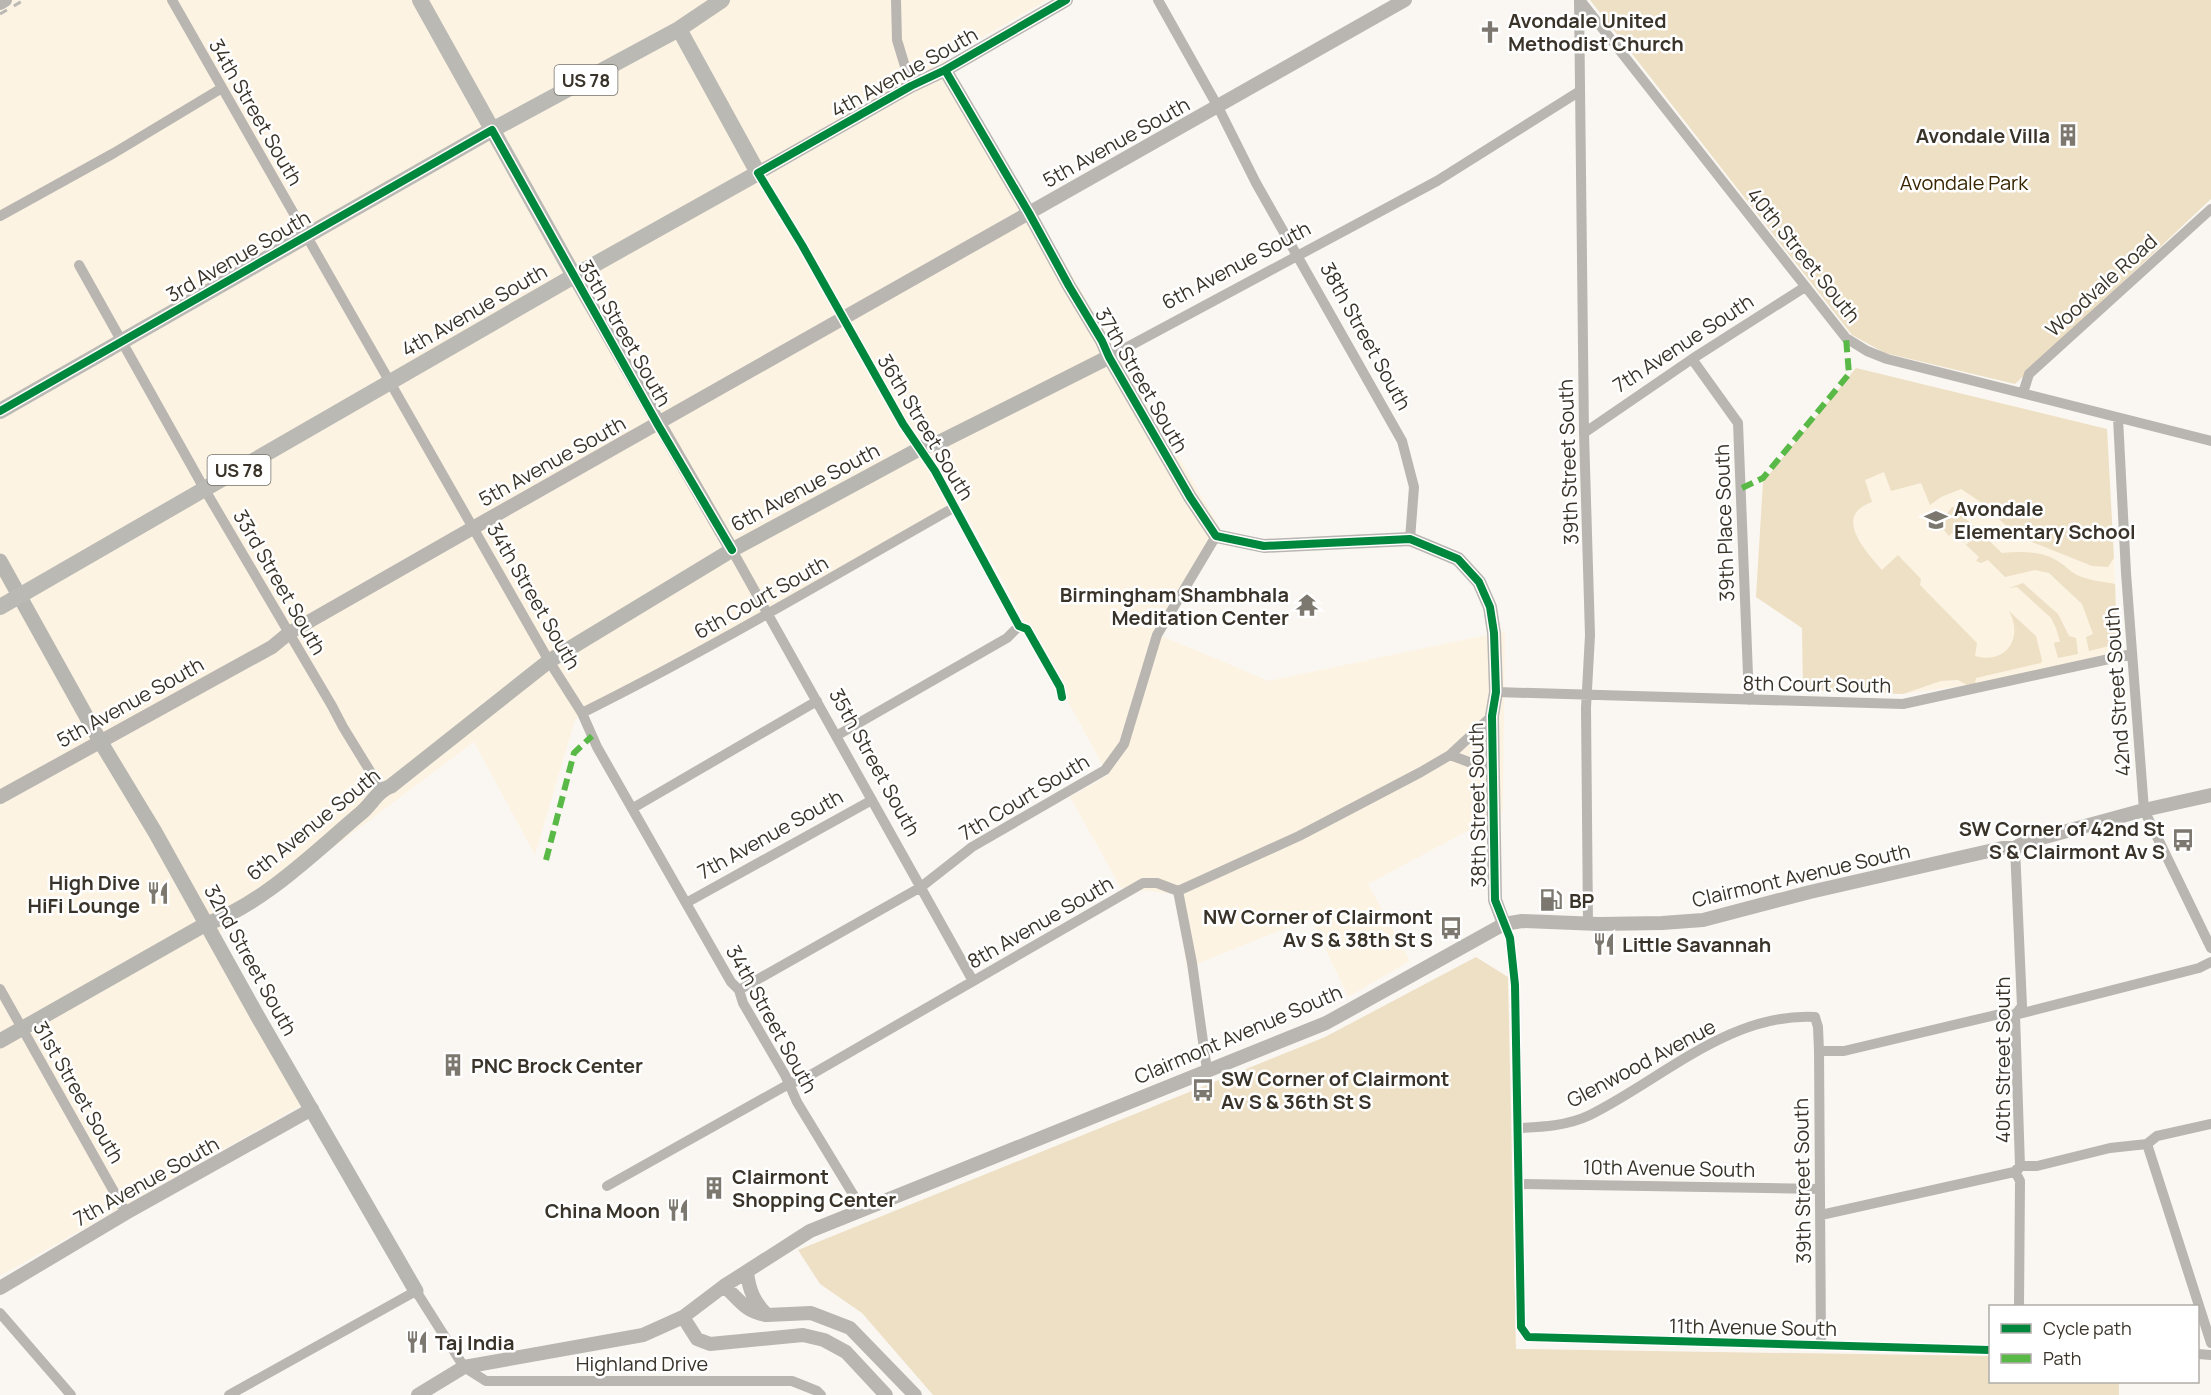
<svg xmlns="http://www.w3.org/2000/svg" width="2211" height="1395" font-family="Manrope,sans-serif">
<rect width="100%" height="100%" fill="#faf7f2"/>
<path fill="#fcf3e3" d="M 0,0 L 1047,0 L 945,59 L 1221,529 L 1162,636 L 1269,681 L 1505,631 L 1503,812 L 1368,884 L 1410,961 L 1348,997 L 1311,918 L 1187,968 L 1174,894 L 1121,888 L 1070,797 L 1108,775 L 959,501 L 575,720 L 535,855 L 474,742 L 210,940 L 302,1105 L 0,1276 Z
M 1856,368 L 2107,429 L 2119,654 L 1975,684 L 1903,694 L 1803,690 L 1802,628 L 1756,597 L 1763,482 Z"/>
<path fill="#eee0c5" d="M 1590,0 L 2211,0 L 2211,199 L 2015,384 L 1885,353 L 1852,335 Z
M 1856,368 L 2107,429 L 2114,558 L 2108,567 L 2092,566 L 2017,536 L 1982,503 L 1961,489 L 1941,497 L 1930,505 L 1921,483 L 1891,491 L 1884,472 L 1865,480 L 1872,502 C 1832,516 1866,551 1882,570 L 1898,555 L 1921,579 L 1920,585 L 1977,643 L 1975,656 C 2006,665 2024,638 2009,611 L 2036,636 L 2042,660 L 2041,663 L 1976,678 L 1975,684 L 1967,685 L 1958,680 L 1941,681 L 1903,694 L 1803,690 L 1802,628 L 1756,597 L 1763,482 Z
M 1952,507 L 1963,507 L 1957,511 L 1977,529 L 1964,543 L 1952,533 L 1949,536 L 1944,530 L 1943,519 Z
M 1979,531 L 2002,553 C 2019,551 2039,551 2054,559 C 2063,563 2069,571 2077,575 C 2090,581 2102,581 2115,584 L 2117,644 L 2089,651 L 2086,637 L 2093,634 L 2082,604 L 2049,573 L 2035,570 L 2005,577 L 1988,560 L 1981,563 L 1976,561 L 1979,557 L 1966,545 Z
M 2023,583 L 2058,614 L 2069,636 L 2076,638 L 2078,654 L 2058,658 L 2054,644 L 2055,642 L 2060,642 L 2056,628 L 2051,618 L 2017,587 L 2009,588 Z
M 1476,957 L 1508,977 L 1516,1349 L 1990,1356 L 1990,1382 L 2119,1382 L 2119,1395 L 933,1395 L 862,1313 L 820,1284 L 798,1250 L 1325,1037 Z"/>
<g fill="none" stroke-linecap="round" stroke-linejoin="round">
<path stroke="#b9b6b1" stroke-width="10" d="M 172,0 L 549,661 L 582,713 L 597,747 L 731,982 L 739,990 L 743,1003 L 785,1075 L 797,1102 L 862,1209
M 896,0 L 897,40 L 911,86
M 1158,0 L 1218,107 L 1256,183 L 1402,441 L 1414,487 L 1410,539
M 1579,0 L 1584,433 L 1590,635 L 1586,708 L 1588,924
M 1580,0 L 1846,338 L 1867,351 L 1887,359 L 2211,441
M 758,173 L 802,245 L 903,424 L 935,471 L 1019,626 L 1027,629 L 1060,687 L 1062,697
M 0,216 L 114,153 L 222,88
M 79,265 L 205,490 L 332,706 L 343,727 L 381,789
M 1109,357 L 1437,181 L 1580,91
M 1692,359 L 1738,423 L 1749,700
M 2023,393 L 2029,374 L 2211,209
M 2118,418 L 2126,573 L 2144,810 L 2211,948
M 1584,433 L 1692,359 L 1805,287
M 732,550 L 973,981
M 1496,692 L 1903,704 L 2132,654
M 582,713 C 709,650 831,577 955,507
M 836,736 L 1007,638 L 1019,626
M 1450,755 L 1493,771
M 633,808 L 817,701
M 2015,848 L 2022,1006 L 2015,1015 L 2020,1166 L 2016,1173 L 2020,1181 L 2019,1306
M 1178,891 L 1192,963 L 1207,1070
M 686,903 L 872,800
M 1504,924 L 1510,938 L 1515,985 L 1521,1327 L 1528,1337 L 1990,1350
M 0,989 L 126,1213
M 739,990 L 921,887 L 972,847 L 1105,770 L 1124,744 L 1157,635 L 1216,536
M 1819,1051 L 1844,1051 L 2000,1014 L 2015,1015 L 2199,968 L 2211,962
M 1518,1128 C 1542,1127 1567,1126 1590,1115 C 1661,1080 1730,1012 1815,1017 L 1818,1027 L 1819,1051 L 1821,1345
M 2147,1144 L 2211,1343
M 1518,1184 L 1819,1189
M 607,1186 L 789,1084 L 807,1077 L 1143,883 L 1157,883 L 1178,891 L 1299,836 L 1421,772 L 1450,755 L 1492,716
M 1821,1215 L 2014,1172 L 2020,1166 L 2037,1166 L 2110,1148 L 2147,1144 L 2157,1136 L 2211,1124
M 0,1313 L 71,1395
M 2198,1354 L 2211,1355
M 229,1395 L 416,1291 L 464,1367 L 486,1381 L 792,1381 L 817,1391 L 821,1395"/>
<path stroke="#b9b6b1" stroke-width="14" d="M 0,3 L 5,0
M 945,70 L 1029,213 L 1069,286 L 1102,341 L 1109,357 L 1190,497 L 1216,536 L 1264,546 L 1410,539 L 1458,559 L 1479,582 L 1490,607 L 1494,633 L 1496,692 L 1492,716 L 1495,900 L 1504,924
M 758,173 L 911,86 L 945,70 L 1066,0
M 574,276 L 732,550
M 0,797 L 272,647 L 289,633 C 660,420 1034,212 1405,0
M 747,1272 C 749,1290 754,1302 767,1315 L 811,1313 L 850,1328 L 915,1395
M 724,1286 C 740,1300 743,1310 765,1315
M 0,1288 L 126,1213 L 312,1109
M 683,1317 L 697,1339 L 710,1344 L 803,1335 L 824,1340 L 846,1352 L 886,1395
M 418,1395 L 464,1367 L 643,1335 L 683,1317 L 724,1286 L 810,1231 L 1326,1023 L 1504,924 L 1522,921 L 1599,924 L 1662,923 L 1703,920 L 1810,892 L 2002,848 L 2015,848 L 2023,843 L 2144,810 L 2211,795"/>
<path stroke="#b8b6b1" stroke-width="15" d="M 0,561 L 100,741 L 155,832 L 258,1017 L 416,1291
M 0,1041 L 206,924 C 262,905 316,851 361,813 C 372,804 377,791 391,786 L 549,661 L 732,550 L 921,448 L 942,441 L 1109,357"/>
<path stroke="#bbb9b4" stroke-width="16" d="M 420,0 L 574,276
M 0,411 L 492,130 L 679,29 L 722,0
M 0,607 L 574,276 L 758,173 L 679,29"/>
<path stroke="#bbb9b5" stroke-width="3" stroke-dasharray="8 8" stroke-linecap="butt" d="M 0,14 L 24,0"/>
<path stroke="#58b947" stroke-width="6" stroke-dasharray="12 6" stroke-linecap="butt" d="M 1742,488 L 1763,478 L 1849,374 L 1846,338
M 546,860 L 574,753 L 592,736"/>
<g stroke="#fff" stroke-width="11">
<path id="cycleway" d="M 945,70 L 1029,213 L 1069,286 L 1102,341 L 1109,357 L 1190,497 L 1216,536 L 1264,546 L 1410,539 L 1458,559 L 1479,582 L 1490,607 L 1494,633 L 1496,692 L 1492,716 L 1495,900 L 1510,938 L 1515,985 L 1521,1327 L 1528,1337 L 1990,1350
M 0,411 L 492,130 L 658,425 L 732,550
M 1062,697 L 1060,687 L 1027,629 L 1019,626 L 935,471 L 903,424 L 802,245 L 758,173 L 911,86 L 945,70 L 1066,0"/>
</g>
<use href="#cycleway" stroke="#00873e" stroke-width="8"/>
</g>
<defs>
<g id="church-bare" transform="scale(1.8)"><path d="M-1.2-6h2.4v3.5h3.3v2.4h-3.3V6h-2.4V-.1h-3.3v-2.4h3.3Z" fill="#7d786f" stroke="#fff" stroke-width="2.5" paint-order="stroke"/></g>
<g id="building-bare" transform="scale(1.8)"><path d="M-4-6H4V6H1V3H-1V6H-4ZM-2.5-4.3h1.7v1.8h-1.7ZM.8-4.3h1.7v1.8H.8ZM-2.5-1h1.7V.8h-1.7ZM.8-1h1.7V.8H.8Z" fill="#7d786f" stroke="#fff" stroke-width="2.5" paint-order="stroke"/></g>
<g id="school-bare" transform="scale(1.8)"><path d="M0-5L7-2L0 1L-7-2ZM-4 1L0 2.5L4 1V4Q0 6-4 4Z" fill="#7d786f" stroke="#fff" stroke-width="2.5" paint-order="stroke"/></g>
<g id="temple-bare" transform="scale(1.8)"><path d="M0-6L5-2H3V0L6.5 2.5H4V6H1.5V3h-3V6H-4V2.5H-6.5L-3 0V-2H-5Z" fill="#7d786f" stroke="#fff" stroke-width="2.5" paint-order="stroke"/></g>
<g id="bus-bare" transform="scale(1.8)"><path d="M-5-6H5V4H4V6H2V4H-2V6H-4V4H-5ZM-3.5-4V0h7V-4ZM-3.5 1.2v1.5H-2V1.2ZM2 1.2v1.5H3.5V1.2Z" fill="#7d786f" stroke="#fff" stroke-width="2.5" paint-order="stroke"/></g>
<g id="restaurant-bare" transform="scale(1.8)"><path d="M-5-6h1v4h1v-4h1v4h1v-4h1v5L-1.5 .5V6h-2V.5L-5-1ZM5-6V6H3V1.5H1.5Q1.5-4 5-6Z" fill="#7d786f" stroke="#fff" stroke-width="2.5" paint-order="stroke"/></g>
<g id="fuel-bare" transform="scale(1.8)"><path d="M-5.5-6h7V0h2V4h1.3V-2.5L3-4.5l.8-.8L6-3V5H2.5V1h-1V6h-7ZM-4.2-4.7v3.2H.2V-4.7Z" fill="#7d786f" stroke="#fff" stroke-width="2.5" paint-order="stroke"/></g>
</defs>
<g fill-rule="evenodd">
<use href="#church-bare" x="1490" y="32"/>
<use href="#building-bare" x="2068" y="135"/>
<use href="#school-bare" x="1936" y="520"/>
<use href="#temple-bare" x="1307" y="605"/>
<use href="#bus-bare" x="2183" y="840"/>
<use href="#restaurant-bare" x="158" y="893"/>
<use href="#fuel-bare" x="1551" y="900"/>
<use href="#bus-bare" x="1451" y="928"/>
<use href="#restaurant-bare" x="1604" y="944"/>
<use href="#building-bare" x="453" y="1065"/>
<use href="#bus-bare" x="1203" y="1090"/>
<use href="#building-bare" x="714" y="1188"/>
<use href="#restaurant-bare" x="678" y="1210"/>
<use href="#restaurant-bare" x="417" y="1342"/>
</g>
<g text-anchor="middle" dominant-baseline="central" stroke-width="5" stroke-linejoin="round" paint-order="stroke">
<g fill="#fff" stroke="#747069" stroke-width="1.5">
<rect x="554.5" y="65" width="63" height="30" rx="4.5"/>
<rect x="207.5" y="455" width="63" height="30" rx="4.5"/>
</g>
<g font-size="18" font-weight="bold" fill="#393329">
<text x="586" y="80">US 78</text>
<text x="239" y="470">US 78</text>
</g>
<g font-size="20" font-weight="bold" fill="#393329" stroke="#fff" text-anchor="start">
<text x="1508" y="20">Avondale United<tspan x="1508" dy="23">Methodist Church</tspan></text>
<text x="2050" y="135" text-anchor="end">Avondale Villa</text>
<text x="1954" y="508">Avondale<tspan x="1954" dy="23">Elementary School</tspan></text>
<text x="1289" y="594" text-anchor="end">Birmingham Shambhala<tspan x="1289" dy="23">Meditation Center</tspan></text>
<text x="2165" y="828" text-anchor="end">SW Corner of 42nd St<tspan x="2165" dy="23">S &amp; Clairmont Av S</tspan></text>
<text x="140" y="882" text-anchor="end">High Dive<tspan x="140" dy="23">HiFi Lounge</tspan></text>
<text x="1569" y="900">BP</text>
<text x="1433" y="916" text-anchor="end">NW Corner of Clairmont<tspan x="1433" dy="23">Av S &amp; 38th St S</tspan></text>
<text x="1622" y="944">Little Savannah</text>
<text x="471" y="1065">PNC Brock Center</text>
<text x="1221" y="1078">SW Corner of Clairmont<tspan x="1221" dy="23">Av S &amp; 36th St S</tspan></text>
<text x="732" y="1176">Clairmont<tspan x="732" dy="23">Shopping Center</tspan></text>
<text x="660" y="1210" text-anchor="end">China Moon</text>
<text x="435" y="1342">Taj India</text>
</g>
<g font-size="20" fill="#393329" stroke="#fff">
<text transform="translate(904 72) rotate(-29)">4th Avenue South</text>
<text transform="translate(256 112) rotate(60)">34th Street South</text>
<text transform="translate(1116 142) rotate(-29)">5th Avenue South</text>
<text transform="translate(1804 255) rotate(51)">40th Street South</text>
<text transform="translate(238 256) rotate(-30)">3rd Avenue South</text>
<text transform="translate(1236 265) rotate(-28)">6th Avenue South</text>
<text transform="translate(2101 285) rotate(-42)">Woodvale Road</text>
<text transform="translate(474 310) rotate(-30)">4th Avenue South</text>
<text transform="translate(625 333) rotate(60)">35th Street South</text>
<text transform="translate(1366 336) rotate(61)">38th Street South</text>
<text transform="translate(1683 343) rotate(-33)">7th Avenue South</text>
<text transform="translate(1142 380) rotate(60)">37th Street South</text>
<text transform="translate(926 427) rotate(59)">36th Street South</text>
<text transform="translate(552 461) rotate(-29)">5th Avenue South</text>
<text transform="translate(1568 462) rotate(-92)">39th Street South</text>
<text transform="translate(805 487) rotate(-28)">6th Avenue South</text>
<text transform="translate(1724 523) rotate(-92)">39th Place South</text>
<text transform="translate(280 582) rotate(60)">33rd Street South</text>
<text transform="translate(534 596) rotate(60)">34th Street South</text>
<text transform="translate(761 597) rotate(-29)">6th Court South</text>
<text transform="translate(1817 684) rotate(1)">8th Court South</text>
<text transform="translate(2117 692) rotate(-94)">42nd Street South</text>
<text transform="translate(130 702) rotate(-29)">5th Avenue South</text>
<text transform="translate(875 762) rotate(61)">35th Street South</text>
<text transform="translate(1024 797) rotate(-31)">7th Court South</text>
<text transform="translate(1477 805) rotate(-91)">38th Street South</text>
<text transform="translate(313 824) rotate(-39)">6th Avenue South</text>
<text transform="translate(770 834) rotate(-29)">7th Avenue South</text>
<text transform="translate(1801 875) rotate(-13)">Clairmont Avenue South</text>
<text transform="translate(1040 922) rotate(-30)">8th Avenue South</text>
<text transform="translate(251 960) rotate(61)">32nd Street South</text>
<text transform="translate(772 1019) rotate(61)">34th Street South</text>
<text transform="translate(1238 1034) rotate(-23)">Clairmont Avenue South</text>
<text transform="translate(2002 1060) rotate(-90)">40th Street South</text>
<text transform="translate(1641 1063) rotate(-28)">Glenwood Avenue</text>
<text transform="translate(79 1092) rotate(60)">31st Street South</text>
<text transform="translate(1669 1168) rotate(1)">10th Avenue South</text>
<text transform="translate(146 1181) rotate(-29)">7th Avenue South</text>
<text transform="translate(1802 1181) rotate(-91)">39th Street South</text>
<text transform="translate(1753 1327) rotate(1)">11th Avenue South</text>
<text x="642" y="1363">Highland Drive</text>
</g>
<g font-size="20" fill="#392600" stroke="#fff">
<text x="1964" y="182">Avondale Park</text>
</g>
</g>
<rect x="1989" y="1305" width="210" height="78" fill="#ffffff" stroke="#b0ada9" stroke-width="1.5"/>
<rect x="2001" y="1324" width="30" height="9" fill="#00873e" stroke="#b0ada9" stroke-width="1.5"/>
<text x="2043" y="1335" font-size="18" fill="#393329">Cycle path</text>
<rect x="2001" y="1354" width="30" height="9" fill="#58b947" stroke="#b0ada9" stroke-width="1.5"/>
<text x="2043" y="1365" font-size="18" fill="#393329">Path</text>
</svg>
